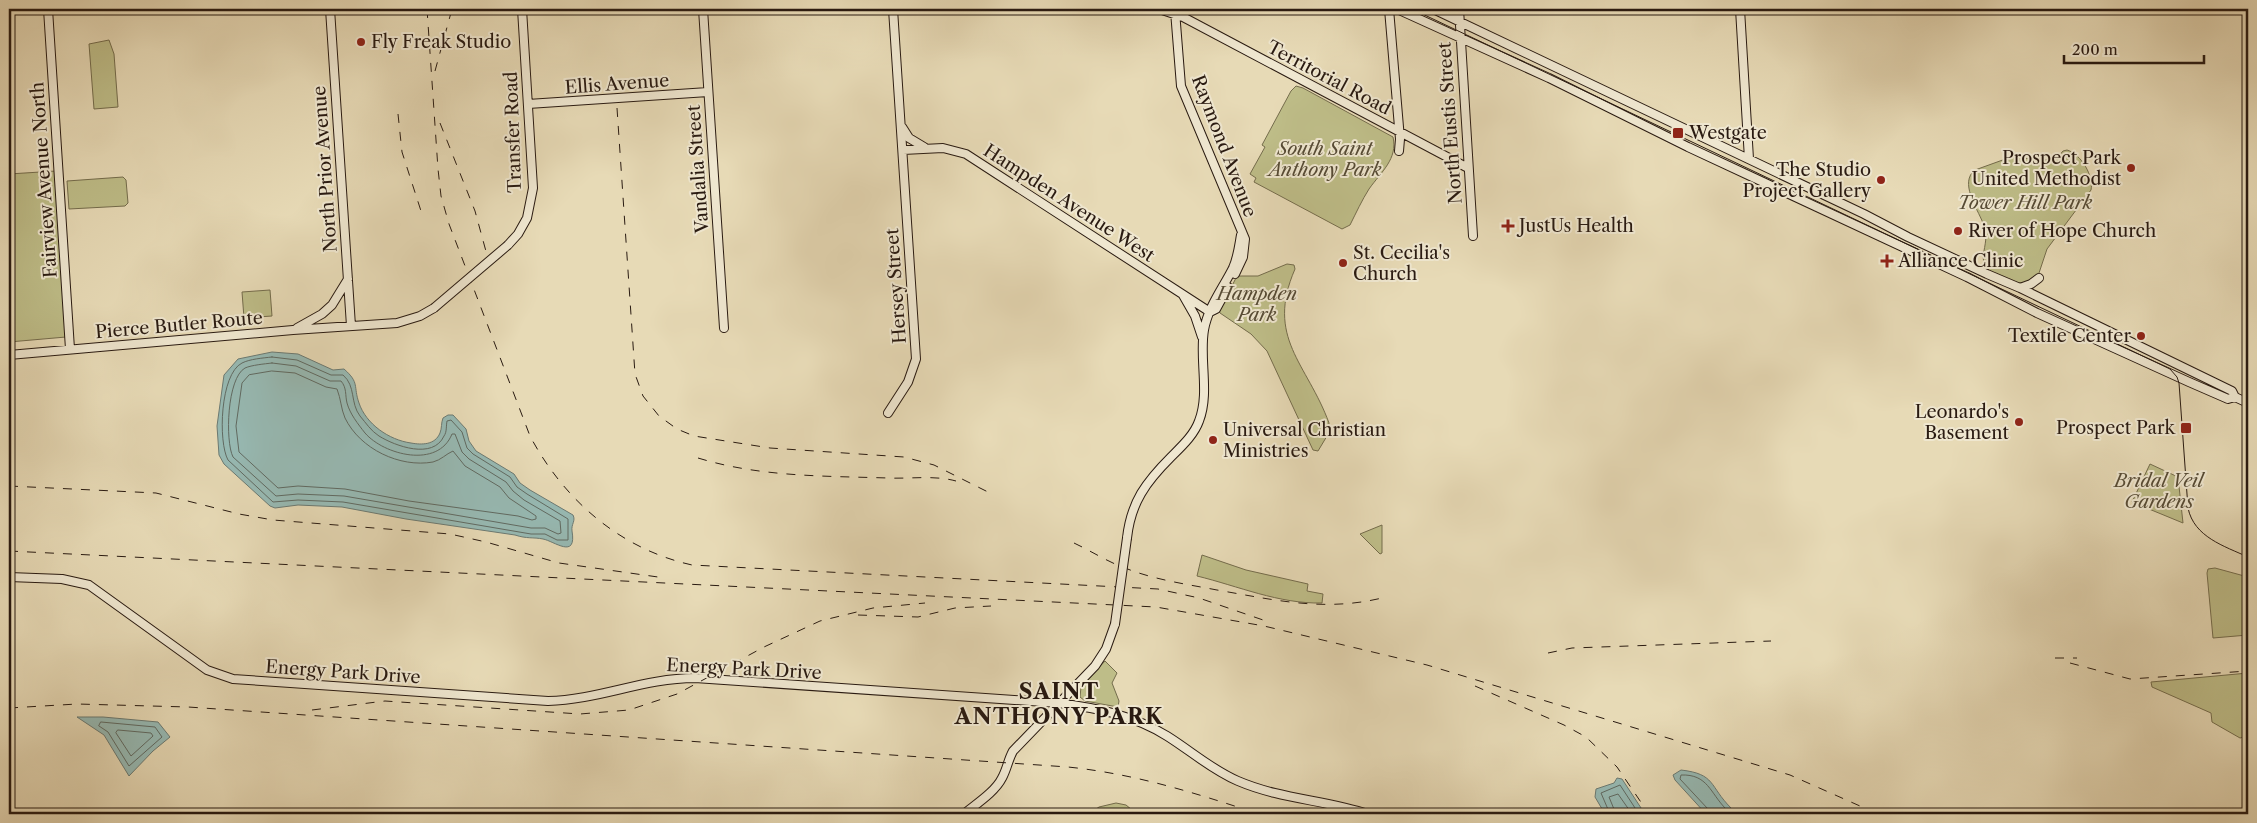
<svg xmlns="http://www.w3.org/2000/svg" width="2257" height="823" font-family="'Libre Caslon Text',serif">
<rect width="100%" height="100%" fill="#e7dab6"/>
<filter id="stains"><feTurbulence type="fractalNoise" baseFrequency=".004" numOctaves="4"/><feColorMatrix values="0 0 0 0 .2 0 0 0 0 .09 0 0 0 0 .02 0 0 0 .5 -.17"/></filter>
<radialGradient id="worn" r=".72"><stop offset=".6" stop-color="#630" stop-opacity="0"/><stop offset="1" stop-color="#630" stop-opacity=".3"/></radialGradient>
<path fill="#bebd88" stroke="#746c4c" d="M 109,40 L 114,54 L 118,107 L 94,109 L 89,44 Z
M 1296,86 L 1303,88 L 1393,137 C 1398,159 1381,172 1369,189 C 1362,200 1356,213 1350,225 L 1342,229 L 1254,182 L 1256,178 L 1250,174 L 1265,147 L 1262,145 L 1291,91 Z
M 2067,150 C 2081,154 2094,176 2091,190 L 2047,249 L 2039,273 L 2032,282 C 2019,284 2014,283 2002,278 C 1967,263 1994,248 1983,223 C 1977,208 1959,182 1975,170 L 2011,157 L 2044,160 L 2057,158 L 2063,151 Z
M 56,171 L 66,337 L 9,342 L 9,174 Z
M 123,177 L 126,180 L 128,203 L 125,206 L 69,209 L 67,181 Z
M 1287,264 L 1294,265 L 1295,269 C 1265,338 1307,363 1329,423 L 1327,436 L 1318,451 L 1313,450 L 1267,351 L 1251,334 L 1220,313 L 1219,311 L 1237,276 L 1258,276 Z
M 270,290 L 272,316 L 244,318 L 242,292 Z
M 2150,464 L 2178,477 L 2183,523 L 2132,502 Z
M 1382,525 L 1382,553 L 1380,554 L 1360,534 Z
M 1202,555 L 1246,570 L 1308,584 L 1307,591 L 1323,594 L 1322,603 C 1279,604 1238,586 1197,576 Z
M 2215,568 L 2248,577 L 2248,635 L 2213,638 L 2207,573 L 2208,569 Z
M 1105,661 L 1117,673 L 1112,683 L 1119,701 L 1118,707 L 1085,701 L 1080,697 L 1081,687 Z
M 2248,673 L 2248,736 L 2240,738 L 2212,722 L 2211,713 L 2152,687 L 2151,682 Z
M 1116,803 L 1126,805 L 1137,814 L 1089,814 L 1099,807 Z"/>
<path fill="#97bab4" stroke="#6b7a73" d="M 272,352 L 298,354 L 333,370 L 344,369 C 360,383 353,386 359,403 C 366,424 389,440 411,443 C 422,445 435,445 440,433 C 442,428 441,423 443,418 L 448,415 L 453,415 L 466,429 L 469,441 L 476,451 L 514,474 L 520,483 L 530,490 L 573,515 C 576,521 571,524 572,531 C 577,560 554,541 543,539 C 533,537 527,539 515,535 L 406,519 L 342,507 L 298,505 L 275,508 L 270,506 L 224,464 L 219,455 L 217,426 L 224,375 L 238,359 Z
M 77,717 L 103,717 L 158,722 L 170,737 L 153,751 L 129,776 L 104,735 Z
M 1681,770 C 1716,774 1709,786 1731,808 L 1730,814 L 1706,814 L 1675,780 L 1673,775 Z
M 1617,778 L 1622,779 L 1645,814 L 1605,814 L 1595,797 L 1596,789 L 1614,783 Z"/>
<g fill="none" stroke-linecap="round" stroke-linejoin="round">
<path stroke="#606a62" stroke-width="1" d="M 272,357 L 297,360 L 331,375 L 343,375 C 356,386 350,403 360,416 C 366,423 371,431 379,436 C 395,446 433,460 444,436 C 447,432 446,426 447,421 L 451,420 L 462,432 L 467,448 L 473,454 L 510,477 L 517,487 L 527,494 L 568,519 L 568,540 L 557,540 L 545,534 L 531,534 L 343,502 L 298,500 L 273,502 L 228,460 C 218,442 220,374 242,363 C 250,359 263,358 272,357 Z
M 272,363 L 296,366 L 330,381 L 341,381 C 347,388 345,395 347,403 C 350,414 358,424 365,433 C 384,455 438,469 452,434 L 455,434 L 462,452 L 469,459 L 506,482 L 513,491 L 524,500 L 560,521 L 561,533 L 558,534 L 545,528 L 531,528 L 344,496 L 298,494 L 276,496 L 233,457 C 225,441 227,378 245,368 C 252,365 264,364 272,363 Z
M 272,371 L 295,373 L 326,387 L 337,389 C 341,399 341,409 345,418 C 360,449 400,468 433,462 C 441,460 446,454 453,451 L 465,466 L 500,487 L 509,498 L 536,516 L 536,519 L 532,520 L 518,516 L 409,501 L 345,489 L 298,486 L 278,488 L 239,452 L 236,426 L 242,383 L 249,375 Z
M 101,722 L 155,727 L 162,737 L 129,766 L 108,732 L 99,726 Z
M 118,730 L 151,733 L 153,736 L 131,756 L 116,733 Z
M 1610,814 L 1601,793 L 1620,785 L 1639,814
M 1616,814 L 1609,797 L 1618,794 L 1632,814
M 1709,814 L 1708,809 L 1680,779 L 1681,775 C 1708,774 1710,793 1726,809 L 1726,814"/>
<g stroke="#291a11" stroke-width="10">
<path id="secondary" d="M 48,9 L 70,349
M 330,9 L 351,326
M 703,9 L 724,328
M 1159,9 L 1183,17 L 1468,168
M 1389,9 L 1400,139 L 1399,151
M 1397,9 L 1549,78 L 1688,147 L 1967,277 L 2037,313 L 2189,382 L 2228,399 L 2235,397
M 1433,9 L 1864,214 L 1908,237 L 1987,274 L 2020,288 L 2232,391 L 2235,397 L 2248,403
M 1459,9 L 1473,236
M 1740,9 L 1749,159
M 1175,11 L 1181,86 L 1245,239 L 1243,257 L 1235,274
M 528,104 L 708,92
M 902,127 L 909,138 L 924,147
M 903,150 L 943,148 L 966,154 L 1210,312
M 508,245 L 518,234 L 527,218 L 533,188 L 522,9
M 2020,288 L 2031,284 L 2039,278
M 1183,295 L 1195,316 L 1202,337
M 1210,312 L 1216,309 L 1228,287
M 297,328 L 322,314 L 332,305 L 348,279
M 9,355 L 293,330 L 397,323 L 420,316 L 434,308
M 888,413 L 908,382 L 916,359 L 893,9
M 1127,538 C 1131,502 1146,482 1171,457 C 1182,446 1194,435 1199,421 C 1210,393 1199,359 1204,330 C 1208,307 1223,288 1233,268 C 1238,257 1239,246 1241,235
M 9,577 L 62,579 L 89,585 L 207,670 L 233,679 L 548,701 C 598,700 644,678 695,678 L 1058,703 C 1097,708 1133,715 1167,736 C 1191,751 1212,770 1238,781 C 1280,799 1325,800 1368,814
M 964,814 C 976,804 995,792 1002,778 C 1007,769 1008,760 1013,751 L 1095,666 L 1106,649 L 1115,624"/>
</g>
<use href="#secondary" stroke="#efe7d0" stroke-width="8"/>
<path stroke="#291a11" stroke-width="1" d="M 1412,9 L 2170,369 L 2177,377 L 2179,383 L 2188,508 C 2194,537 2224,546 2248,557"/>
<path stroke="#291a11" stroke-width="1" stroke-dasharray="9 9" stroke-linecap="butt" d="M 404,9 L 404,10
M 427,9 L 438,169 L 441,196 L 449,224 L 530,436 C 564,500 620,549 692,565 L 1158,589 L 1199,598 L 1266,621
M 435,71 L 452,9
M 617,108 L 635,374 L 643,396 L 659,416 L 677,429 L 694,436 L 770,448 L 904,457 L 934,465 L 992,494
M 398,114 L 402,152 L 421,211
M 440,123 L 475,211 L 487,255
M 698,458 C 760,477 824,476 888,478 C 911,479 934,475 956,481
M 9,486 L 156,493 L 239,514 L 273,520 L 450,534 L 486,542 L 559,563 L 665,578
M 1074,543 C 1091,551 1108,562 1125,568 C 1155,580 1186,584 1217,590 C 1275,600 1324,612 1382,598
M 9,551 L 1156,607 L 1264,626 L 1427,665 L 1790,775 L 1878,814
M 858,615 L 918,617 L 955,608 L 991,606
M 1548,653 L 1572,648 L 1771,641
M 2055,658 L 2077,658
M 2070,663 L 2130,679 L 2248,671
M 1475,686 L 1564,725 L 1586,737 L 1617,767 L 1649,814
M 9,708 L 77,704 L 188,707 L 1068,767 C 1136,774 1195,793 1259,814
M 312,710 L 385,701 L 580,714 L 629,710 L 677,694 L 764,647 L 820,621 L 873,608 L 925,603"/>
<g stroke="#291a11" stroke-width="10" stroke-linecap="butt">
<path id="secondary-bridge" d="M 434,308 L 508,245
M 1115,624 L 1127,538"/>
</g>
<use href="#secondary-bridge" stroke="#efe7d0" stroke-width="8"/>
</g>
<g fill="#8f2418" stroke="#efe7d0" stroke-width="2">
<circle cx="361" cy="42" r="5"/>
<rect x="1672" y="127" width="12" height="12" rx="2.5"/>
<circle cx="2131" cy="168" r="5"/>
<circle cx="1881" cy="180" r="5"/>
<path d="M1505.5 218.5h5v5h5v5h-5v5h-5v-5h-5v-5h5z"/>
<circle cx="1958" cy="231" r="5"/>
<path d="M1884.5 253.5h5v5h5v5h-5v5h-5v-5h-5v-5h5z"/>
<circle cx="1343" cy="263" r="5"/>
<circle cx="2141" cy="336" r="5"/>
<circle cx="2019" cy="422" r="5"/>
<rect x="2180" y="422" width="12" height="12" rx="2.5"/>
<circle cx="1213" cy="440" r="5"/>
</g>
<g text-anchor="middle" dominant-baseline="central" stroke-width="4" stroke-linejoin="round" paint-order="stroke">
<g font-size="18" fill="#291a11" stroke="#efe7d0" text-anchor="start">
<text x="371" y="42">Fly Freak Studio</text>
<text x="1689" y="133">Westgate</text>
<text x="2121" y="158" text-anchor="end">Prospect Park<tspan x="2121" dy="21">United Methodist</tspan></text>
<text x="1871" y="170" text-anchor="end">The Studio<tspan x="1871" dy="21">Project Gallery</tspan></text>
<text x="1519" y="226">JustUs Health</text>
<text x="1968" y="231">River of Hope Church</text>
<text x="1353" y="253">St. Cecilia's<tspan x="1353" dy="21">Church</tspan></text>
<text x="1898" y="261">Alliance Clinic</text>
<text x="2131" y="336" text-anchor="end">Textile Center</text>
<text x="2009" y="412" text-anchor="end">Leonardo's<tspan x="2009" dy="21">Basement</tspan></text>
<text x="2175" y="428" text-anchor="end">Prospect Park</text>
<text x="1223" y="430">Universal Christian<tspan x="1223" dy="21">Ministries</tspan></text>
</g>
<g font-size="18" fill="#291a11" stroke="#efe7d0">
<text transform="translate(1329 78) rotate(28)">Territorial Road</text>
<text transform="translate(617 84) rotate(-4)">Ellis Avenue</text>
<text transform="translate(1450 123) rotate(-94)">North Eustis Street</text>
<text transform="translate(513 132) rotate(-92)">Transfer Road</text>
<text transform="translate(1224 146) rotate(69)">Raymond Avenue</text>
<text transform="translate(325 169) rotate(-94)">North Prior Avenue</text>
<text transform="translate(698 169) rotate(-94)">Vandalia Street</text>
<text transform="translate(44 180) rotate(-94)">Fairview Avenue North</text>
<text transform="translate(1069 203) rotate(33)">Hampden Avenue West</text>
<text transform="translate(896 286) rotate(-94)">Hersey Street</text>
<text transform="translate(179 325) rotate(-5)">Pierce Butler Route</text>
<text transform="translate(744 669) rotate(3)">Energy Park Drive</text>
<text transform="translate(343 672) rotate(4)">Energy Park Drive</text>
</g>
<g font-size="18" font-style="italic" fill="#564b35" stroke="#efe7d0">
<text x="1325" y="149">South Saint<tspan x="1325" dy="21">Anthony Park</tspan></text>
<text x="2025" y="203">Tower Hill Park</text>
<text x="1257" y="294">Hampden<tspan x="1257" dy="21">Park</tspan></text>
<text x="2159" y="481">Bridal Veil<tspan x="2159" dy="21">Gardens</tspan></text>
</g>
<g font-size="22" font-weight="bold" letter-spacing="1" fill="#291a11" stroke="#efe7d0">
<text x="1059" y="691">SAINT<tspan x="1059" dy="25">ANTHONY PARK</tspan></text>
</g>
</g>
<rect width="2257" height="823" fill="none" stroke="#e7dab6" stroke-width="30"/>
<rect x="10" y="10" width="2237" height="803" fill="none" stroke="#291a11" stroke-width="2.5"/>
<rect x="15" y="15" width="2227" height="793" fill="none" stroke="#291a11"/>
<path d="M2064 55v8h140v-8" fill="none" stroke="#291a11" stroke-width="2.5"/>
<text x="2072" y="55" font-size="15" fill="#291a11" stroke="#efe7d0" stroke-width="4" paint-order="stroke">200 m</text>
<rect width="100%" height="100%" filter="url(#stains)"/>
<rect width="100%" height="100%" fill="url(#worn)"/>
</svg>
